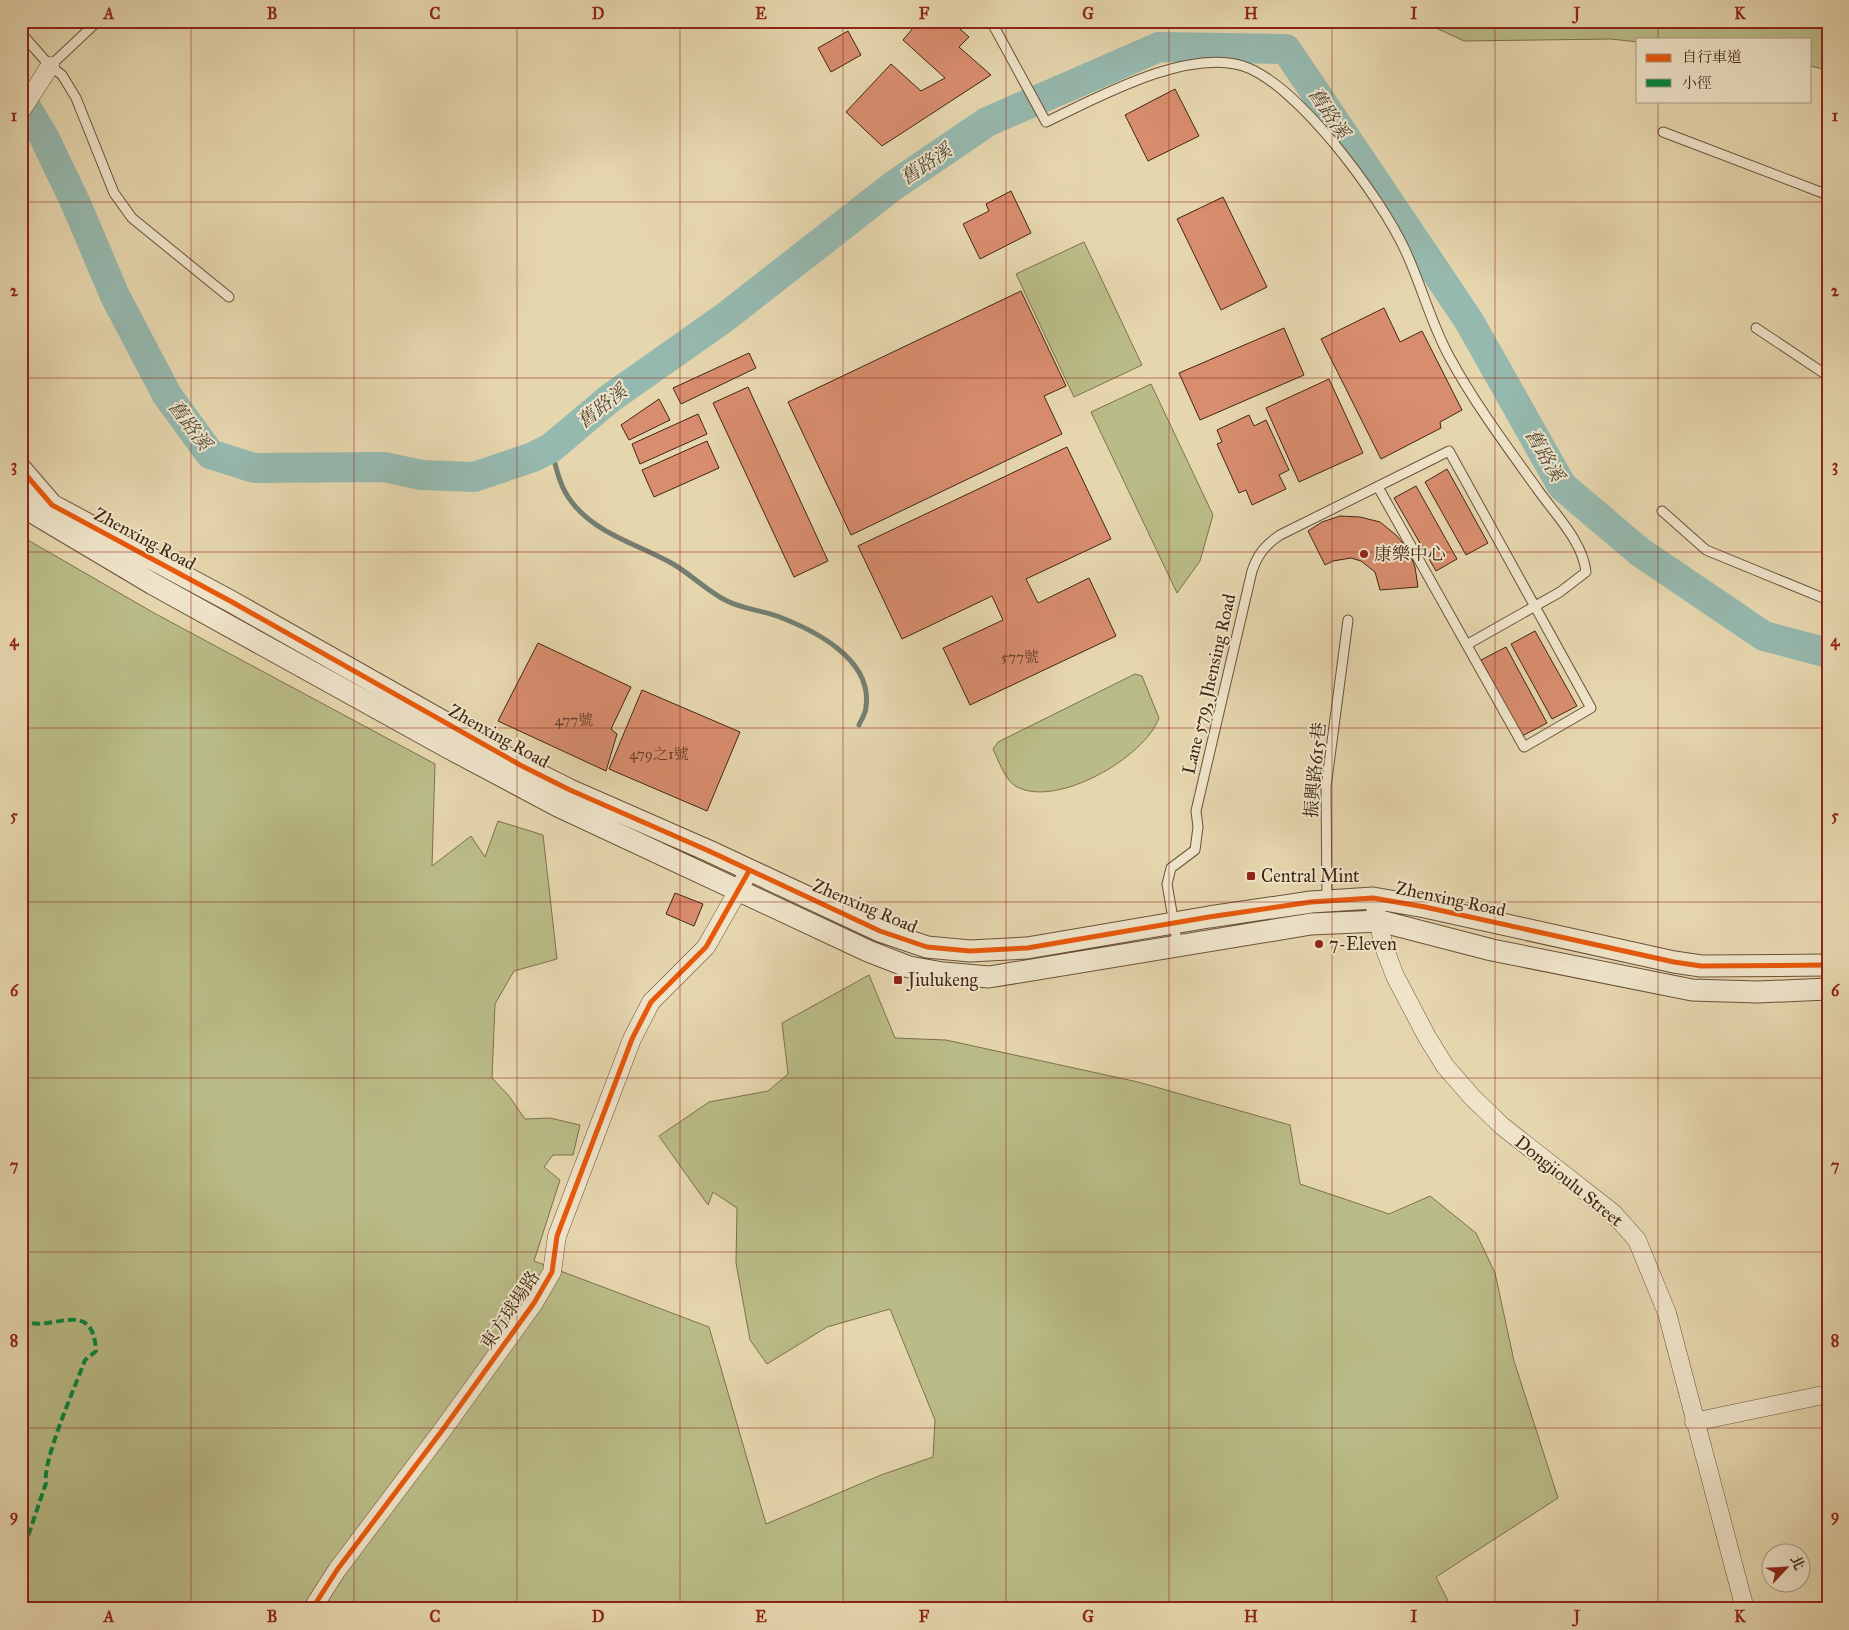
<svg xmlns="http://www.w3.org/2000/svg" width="1849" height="1630" font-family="'IM FELL Great Primer','Noto Serif TC',serif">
<rect width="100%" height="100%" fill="#e6d6ae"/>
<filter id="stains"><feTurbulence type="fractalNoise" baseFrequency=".004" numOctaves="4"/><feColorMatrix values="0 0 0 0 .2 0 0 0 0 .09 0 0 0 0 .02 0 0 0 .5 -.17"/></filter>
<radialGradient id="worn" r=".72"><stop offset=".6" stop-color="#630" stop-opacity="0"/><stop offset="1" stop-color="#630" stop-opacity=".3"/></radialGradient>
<path fill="#babc87" stroke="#7e714c" d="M 1421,21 L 1828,21 L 1828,70 L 1810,66 L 1810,39 L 1638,39 L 1638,42 L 1611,39 L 1464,41 Z
M 1084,242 L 1142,365 L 1074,397 L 1016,274 Z
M 1151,384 L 1213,515 L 1200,561 L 1177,593 L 1091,412 Z
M 21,536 L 154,613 L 435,764 L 432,866 L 471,836 L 485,857 L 498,821 L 543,835 L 557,959 L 514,971 L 495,1004 L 492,1078 L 509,1096 L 525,1119 L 550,1118 L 580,1125 L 573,1155 L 553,1155 L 544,1167 L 560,1180 L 534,1261 L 709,1327 L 766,1524 L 881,1475 L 933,1457 L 935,1420 L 890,1309 L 827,1327 L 767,1364 L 750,1340 L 736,1263 L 737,1208 L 713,1192 L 708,1205 L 659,1136 L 709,1102 L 768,1091 L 788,1074 L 782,1023 L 869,975 L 895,1038 L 946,1040 L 1138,1082 L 1290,1125 L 1300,1184 L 1389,1214 L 1430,1196 L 1476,1233 L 1495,1273 L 1514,1361 L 1558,1498 L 1436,1577 L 1452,1609 L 21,1609 Z
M 1135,674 L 1142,676 L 1159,718 C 1145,757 1058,808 1017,787 C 1005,781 999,761 993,749 L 998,742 Z"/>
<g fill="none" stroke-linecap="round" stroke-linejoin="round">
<path stroke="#747e70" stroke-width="5" d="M 551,448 C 556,466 559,486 571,501 C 595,534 640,545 673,564 C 692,575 707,591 727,601 C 743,609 760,610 777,616 C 814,630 873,659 866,707 C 866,713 861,720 859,725"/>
<path stroke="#96b9af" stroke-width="30" d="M 21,99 L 44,137 L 76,204 L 115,296 L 167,395 L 210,454 L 254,468 L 384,467 L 421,475 L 474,477 L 533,457 L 551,448 L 609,399 L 724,318 L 893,186 L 987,122 L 1159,47 L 1286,49 L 1469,321 L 1562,486 L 1640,552 L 1764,636 L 1828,653"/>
</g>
<path fill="#d88d6e" stroke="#412612" d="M 919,21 L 951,21 L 969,37 L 959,47 L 991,75 L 882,146 L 846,112 L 891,64 L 921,91 L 945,78 L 903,40 Z
M 848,31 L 861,55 L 831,72 L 818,48 Z
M 1175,89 L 1199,136 L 1148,161 L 1125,115 Z
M 1011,191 L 1031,233 L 980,259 L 963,224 L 989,211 L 986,204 Z
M 1223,197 L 1267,287 L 1221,310 L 1177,219 Z
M 1021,291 L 1066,386 L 1044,396 L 1062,434 L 851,535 L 788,402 Z
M 1384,308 L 1400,342 L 1422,331 L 1462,410 L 1440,422 L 1441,428 L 1381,459 L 1321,339 Z
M 1284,328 L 1304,375 L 1200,420 L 1179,373 Z
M 749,353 L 756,368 L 681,404 L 673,388 Z
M 1329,379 L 1363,453 L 1299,482 L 1266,408 Z
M 748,387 L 828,561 L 794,577 L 713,403 Z
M 659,399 L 670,420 L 629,440 L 621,425 Z
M 698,414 L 707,434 L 640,464 L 632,444 Z
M 1249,415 L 1254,426 L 1266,420 L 1289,470 L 1279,475 L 1286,489 L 1252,505 L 1246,490 L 1239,493 L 1217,444 L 1222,442 L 1217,430 Z
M 707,441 L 719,468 L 654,497 L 642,470 Z
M 1067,447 L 1111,539 L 1026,579 L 1038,603 L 1089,578 L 1116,636 L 970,705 L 943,648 L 1003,620 L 992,596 L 902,639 L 858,546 Z
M 1447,469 L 1488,543 L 1466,555 L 1425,482 Z
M 1416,486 L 1457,559 L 1436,571 L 1394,498 Z
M 1340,516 L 1360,517 L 1380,522 L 1396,535 L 1408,549 L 1415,567 L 1418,587 L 1380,590 L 1375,572 L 1361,561 L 1351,558 L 1333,561 L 1325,565 L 1308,531 L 1322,522 Z
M 1535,631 L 1577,706 L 1552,719 L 1511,644 Z
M 538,643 L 631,687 L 611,729 L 617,734 L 606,771 L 498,721 Z
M 1506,647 L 1547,723 L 1522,736 L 1481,660 Z
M 642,690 L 740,732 L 707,811 L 609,769 Z
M 675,893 L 703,904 L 694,926 L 666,914 Z"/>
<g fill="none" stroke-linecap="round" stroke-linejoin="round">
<g stroke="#6a5239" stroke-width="11">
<path id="service" d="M 991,21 L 1046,122 C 1097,98 1186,48 1243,66 C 1298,84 1381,198 1405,250 C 1422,286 1431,324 1450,358 C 1475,404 1508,448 1538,490 C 1555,514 1583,542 1586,572 L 1560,592 L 1468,644
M 21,33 L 50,66 L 62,75 L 76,98 L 114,193 L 132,218 L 229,297
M 50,66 L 98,21
M 1663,132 L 1828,195
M 1756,328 L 1828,376
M 1662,511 L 1706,550 L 1828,600
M 1327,901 L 1326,787 L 1348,620
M 1178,947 L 1167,884 L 1171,868 L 1195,850 L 1198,827 L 1196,811 L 1252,571 C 1258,554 1265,545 1280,535 L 1449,451 L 1591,708 L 1524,747 L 1378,487"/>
</g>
<g stroke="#6a5239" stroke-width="19">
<path id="minor" d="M 21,111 L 50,66
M 1373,898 L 1384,947 L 1395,976 L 1427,1037 L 1445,1066 L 1472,1097 L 1502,1126 L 1613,1213 L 1637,1240 L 1667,1313 L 1745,1609
M 1694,1422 L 1828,1394
M 312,1609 L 337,1570 L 444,1428 L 534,1303 L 552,1272 L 557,1236 L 632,1039 L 651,1002 L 706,947 L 749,871"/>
</g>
<g stroke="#6a5239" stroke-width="23">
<path id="tertiary" d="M 21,469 L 52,505 L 232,602 L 522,766 L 570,790 L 709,851 L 880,931 L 927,947 L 970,951 L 1027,948 L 1209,917 L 1311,902 L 1373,898 L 1425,907 L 1674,962 L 1701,966 L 1828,965
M 21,501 L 37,515 L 153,584 L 449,748 L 558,806 L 868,951 L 909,967 L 943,973 L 989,977 L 1311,924 L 1380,921 L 1492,950 L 1692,990 L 1758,992 L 1828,989"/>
</g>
<use href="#service" stroke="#efe4ca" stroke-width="9"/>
<use href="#minor" stroke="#efe4ca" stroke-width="18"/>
<use href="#tertiary" stroke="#efe4ca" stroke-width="21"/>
<path stroke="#00873e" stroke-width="4" stroke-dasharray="8 4" stroke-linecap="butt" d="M 21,1319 C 47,1337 93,1293 96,1351 L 85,1360 C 76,1385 42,1461 46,1483 L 21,1557
M 21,1597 L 24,1609"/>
<g stroke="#efe4ca" stroke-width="8">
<path id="cycleway" d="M 21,469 L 52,505 L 232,602 L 522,766 L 570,790 L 709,851 L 880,931 L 927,947 L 970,951 L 1027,948 L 1209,917 L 1311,902 L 1373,898 L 1425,907 L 1674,962 L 1701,966 L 1828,965
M 312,1609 L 337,1570 L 444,1428 L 534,1303 L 552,1272 L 557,1236 L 632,1039 L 651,1002 L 706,947 L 749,871"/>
</g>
<use href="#cycleway" stroke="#e8590c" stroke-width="5"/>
</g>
<path fill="none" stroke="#8f2418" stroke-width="1" stroke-opacity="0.55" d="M 191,21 L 191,1609M 354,21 L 354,1609M 517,21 L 517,1609M 680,21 L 680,1609M 843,21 L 843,1609M 1006,21 L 1006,1609M 1169,21 L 1169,1609M 1332,21 L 1332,1609M 1495,21 L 1495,1609M 1658,21 L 1658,39M 1658,101 L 1658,1609M 21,202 L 1828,202M 21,378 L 1828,378M 21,552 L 1828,552M 21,728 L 1828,728M 21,902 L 1828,902M 21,1078 L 1828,1078M 21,1252 L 1828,1252M 21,1428 L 1828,1428"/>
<g fill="#8f2418" stroke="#efe4ca" stroke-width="2">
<circle cx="1364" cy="554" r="5"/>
<rect x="1246" y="871" width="10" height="10" rx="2.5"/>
<circle cx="1319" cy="944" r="5"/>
<rect x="893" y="975" width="10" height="10" rx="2.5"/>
</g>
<g text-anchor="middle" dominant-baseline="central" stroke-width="4" stroke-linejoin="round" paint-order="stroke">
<g font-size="15" fill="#674029">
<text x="1020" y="657">577號</text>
<text x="574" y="720">477號</text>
<text x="659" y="754">479之1號</text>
</g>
<g font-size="18" fill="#412612" stroke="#efe4ca">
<text transform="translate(145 539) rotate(28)">Zhenxing Road</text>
<text transform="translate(1209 684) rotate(-77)">Lane 579, Jhensing Road</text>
<text transform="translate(499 736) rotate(29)">Zhenxing Road</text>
<text transform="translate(1315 770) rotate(-85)">振興路615巷</text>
<text transform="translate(1451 899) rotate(12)">Zhenxing Road</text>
<text transform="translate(865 906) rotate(23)">Zhenxing Road</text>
<text transform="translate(1569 1181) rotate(39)">Dongjioulu Street</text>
<text transform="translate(510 1310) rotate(-56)">東方球場路</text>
</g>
<g font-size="18" fill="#412612" stroke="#efe4ca" text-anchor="start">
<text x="1374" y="554">康樂中心</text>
<text x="1261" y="876">Central Mint</text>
<text x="1329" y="944">7-Eleven</text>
<text x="908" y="980">Jiulukeng</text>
</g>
<g font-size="19" font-style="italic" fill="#564b39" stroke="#efe4ca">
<text transform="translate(1329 113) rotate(56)">舊路溪</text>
<text transform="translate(926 164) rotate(-34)">舊路溪</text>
<text transform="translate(602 406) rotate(-38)">舊路溪</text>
<text transform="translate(190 425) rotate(53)">舊路溪</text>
<text transform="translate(1545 455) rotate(60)">舊路溪</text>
</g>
</g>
<rect width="1849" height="1630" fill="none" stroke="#e6d6ae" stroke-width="55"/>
<rect x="1636" y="38" width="175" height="65" fill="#efe4ca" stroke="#a99880"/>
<rect x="1646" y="54" width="25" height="8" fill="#e8590c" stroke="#a99880"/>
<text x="1682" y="62" font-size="15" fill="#412612">自行車道</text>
<rect x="1646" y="79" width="25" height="8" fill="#00873e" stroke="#a99880"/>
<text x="1682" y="88" font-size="15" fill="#412612">小徑</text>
<g transform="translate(1786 1568) rotate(65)"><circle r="24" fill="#efe4ca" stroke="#a99880"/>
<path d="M0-4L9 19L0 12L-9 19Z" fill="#8f2418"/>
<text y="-8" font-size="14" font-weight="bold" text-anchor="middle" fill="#412612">北</text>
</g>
<rect x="28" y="28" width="1794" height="1574" fill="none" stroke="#8f2418" stroke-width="2"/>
<g font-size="16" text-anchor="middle" font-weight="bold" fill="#8f2418">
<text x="109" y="19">A</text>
<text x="272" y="19">B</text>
<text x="435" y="19">C</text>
<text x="598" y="19">D</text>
<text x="761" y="19">E</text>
<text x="924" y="19">F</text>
<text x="1088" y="19">G</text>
<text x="1251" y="19">H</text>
<text x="1414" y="19">I</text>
<text x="1577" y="19">J</text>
<text x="1740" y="19">K</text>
<text x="14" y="121">1</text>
<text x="1835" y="121">1</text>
<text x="14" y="296">2</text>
<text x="1835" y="296">2</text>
<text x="14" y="471">3</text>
<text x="1835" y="471">3</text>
<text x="14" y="646">4</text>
<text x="1835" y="646">4</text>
<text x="14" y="821">5</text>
<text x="1835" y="821">5</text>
<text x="14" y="996">6</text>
<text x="1835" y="996">6</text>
<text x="14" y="1171">7</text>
<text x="1835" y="1171">7</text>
<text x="14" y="1346">8</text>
<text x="1835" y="1346">8</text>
<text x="14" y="1521">9</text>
<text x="1835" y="1521">9</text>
<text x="109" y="1622">A</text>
<text x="272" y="1622">B</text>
<text x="435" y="1622">C</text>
<text x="598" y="1622">D</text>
<text x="761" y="1622">E</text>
<text x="924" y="1622">F</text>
<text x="1088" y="1622">G</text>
<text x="1251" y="1622">H</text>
<text x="1414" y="1622">I</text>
<text x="1577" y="1622">J</text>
<text x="1740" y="1622">K</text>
</g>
<rect width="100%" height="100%" filter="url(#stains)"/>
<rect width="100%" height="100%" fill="url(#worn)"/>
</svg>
